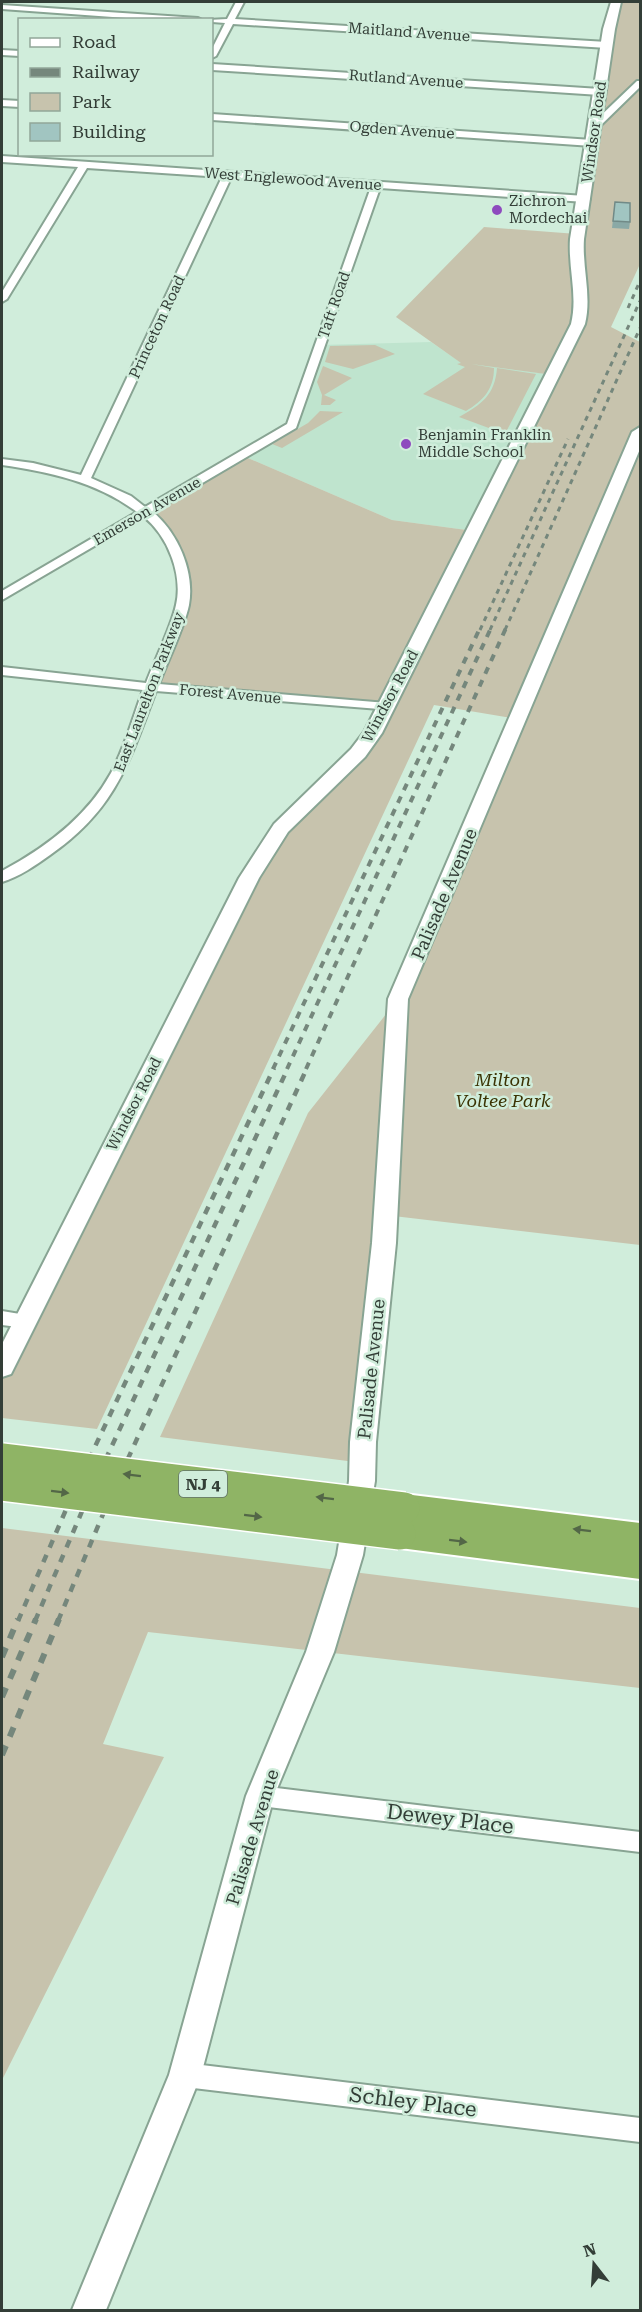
<svg xmlns="http://www.w3.org/2000/svg" width="642" height="2312" font-family="'Roboto Serif',serif">
<rect width="100%" height="100%" fill="#d0eddb"/>
<path fill="#bfe4ce" d="M 431,342 L 460,362 L 554,375 L 474,531 L 392,520 L 241,455 L 292,426 L 320,345 Z"/>
<path fill="#c7c3ad" d="M 616,2 L 640,2 L 640,264 L 611,327 L 640,342 L 640,1245 L 385,1215 L 363,1463 L 160,1437 L 308,1113 L 398,999 L 518,719 L 434,705 L 97,1429 L 2,1418 L 2,1367 L 249,878 L 338,772 L 387,707 L 151,687 L 183,604 L 181,558 L 145,512 L 241,455 L 392,520 L 474,531 L 553,375 L 471,364 L 494,368 C 494,389 483,401 466,411 L 423,394 L 465,367 L 457,364 L 461,363 L 396,317 L 484,227 L 577,234 L 609,29 Z
M 375,345 L 395,354 L 353,369 L 325,362 L 330,346 Z
M 323,366 L 352,378 L 324,395 L 336,400 L 330,405 L 321,405 L 322,395 L 317,382 Z
M 497,368 L 536,374 L 505,434 L 459,417 C 481,405 495,395 497,368 Z
M 320,411 L 343,412 L 282,448 L 272,444 L 308,423 Z
M 2,1528 L 640,1608 L 640,1688 L 148,1632 L 103,1744 L 164,1757 L 2,2080 Z"/>
<g fill="none" stroke-linecap="round" stroke-linejoin="round">
<g stroke="#88a493" stroke-width="4">
<path id="street" d="M 236,2 L 244,2 L 235,19 L 607,42 L 611,45 L 607,48 L 233,24 L 216,56 L 212,58 L 212,49 L 225,23 L 212,22 L 212,20 L 208,20 L 227,19 Z
M 2,5 L 198,18 L 202,20 L 154,20 L 2,9 Z
M 2,50 L 20,51 L 20,56 L 2,55 Z
M 212,64 L 600,89 L 604,92 L 600,95 L 212,70 Z
M 637,81 L 640,81 L 640,87 L 598,128 L 592,128 L 592,124 Z
M 2,100 L 20,101 L 20,107 L 2,106 Z
M 212,114 L 592,140 L 597,143 L 592,146 L 212,120 Z
M 2,156 L 585,196 L 590,199 L 585,202 L 380,188 L 296,428 L 153,512 C 178,533 195,572 189,605 C 184,628 168,660 159,684 L 387,703 L 394,707 L 392,710 L 156,691 C 129,762 116,809 50,855 C 36,865 19,877 2,882 L 2,871 C 45,848 87,817 111,773 C 125,747 133,717 143,690 L 2,675 L 2,667 L 146,683 C 155,659 171,628 176,605 C 183,575 168,536 144,517 L 2,600 L 2,591 L 137,512 C 97,482 50,472 2,465 L 2,459 L 33,463 L 81,475 L 222,177 L 87,168 L 7,299 L 2,302 L 2,292 L 78,167 L 2,162 ZM 231,178 L 371,187 L 287,424 L 145,507 L 131,496 L 91,478 Z
M 2,1311 L 32,1316 L 35,1321 L 32,1326 L 26,1328 L 2,1325 Z
M 260,1786 L 640,1832 L 640,1852 L 260,1806 L 253,1803 L 249,1796 L 253,1789 Z
M 185,2063 L 640,2118 L 640,2142 L 185,2087 L 177,2083 L 173,2075 L 177,2067 Z"/>
</g>
<g stroke="#88a493" stroke-width="4">
<path id="secondary" d="M 611,2 L 621,2 L 615,29 L 584,239 C 582,268 592,296 585,324 L 382,733 L 365,757 L 288,832 L 259,878 L 11,1374 L 2,1377 L 2,1344 L 239,878 L 274,824 L 351,749 L 364,732 L 571,324 C 578,296 568,268 570,239 L 603,29 Z
M 640,427 L 640,449 L 408,999 L 396,1243 L 376,1442 L 375,1481 L 363,1555 L 334,1652 L 274,1796 L 201,2075 L 106,2310 L 72,2310 L 169,2075 L 246,1796 L 306,1652 L 337,1555 L 349,1481 L 350,1442 L 372,1243 L 388,999 L 632,432 Z"/>
</g>
<g stroke="#fff" stroke-width="4">
<path id="highway" d="M 404,1494 L 640,1523 L 640,1579 L 400,1548 L 388,1544 L 383,1534 L 388,1524 L 398,1520 L 392,1518 L 388,1508 L 392,1498 Z"/>
</g>
<use href="#street" fill="#fff" fill-rule="evenodd"/>
<use href="#secondary" fill="#fff" fill-rule="evenodd"/>
<use href="#highway" fill="#8fb465" fill-rule="evenodd"/>
<path stroke="#75877c" stroke-width="3" stroke-dasharray="5 5" stroke-linecap="butt" d="M 628,308 L 640,281
M 480,630 L 568,439
M 490,630 L 640,301
M 505,630 L 640,328"/>
<path stroke="#75877c" stroke-width="4" stroke-dasharray="7 7" stroke-linecap="butt" d="M 273,1069 L 480,628
M 287,1069 L 491,628
M 306,1069 L 506,628"/>
<path stroke="#75877c" stroke-width="4.5" stroke-dasharray="8 8" stroke-linecap="butt" d="M 18,1621 L 74,1491 L 274,1068
M 35,1621 L 89,1495 L 288,1068
M 58,1621 L 109,1500 L 307,1068"/>
<path stroke="#75877c" stroke-width="6" stroke-dasharray="10 10" stroke-linecap="butt" d="M 2,1657 L 18,1619
M 2,1697 L 36,1619
M 2,1755 L 59,1619"/>
<g stroke="#fff" stroke-width="34" stroke-linecap="butt">
<path id="highway-bridge" d="M 2,1459 L 404,1508
M 2,1485 L 400,1534"/>
</g>
<use href="#highway-bridge" stroke="#8fb465" stroke-width="31"/>
</g>
<path fill="#8aa9a6" d="M 615,202 L 630,222 L 629,229 L 612,228 Z"/>
<path fill="#a1c5c1" stroke="#718a87" stroke-width="1.5" d="M 615,202 L 630,203 L 630,222 L 613,221 Z"/>
<defs><path id="oneway-solid" d="M-6-.8H1V-3.2L6.5 0L1 3.2V.8H-6Z" transform="scale(1.5)"/></defs>
<g fill="#536747">
<use href="#oneway-solid" transform="translate(132 1475) rotate(-173)"/>
<use href="#oneway-solid" transform="translate(60 1492) rotate(7)"/>
<use href="#oneway-solid" transform="translate(325 1498) rotate(-173)"/>
<use href="#oneway-solid" transform="translate(253 1516) rotate(7)"/>
<use href="#oneway-solid" transform="translate(582 1530) rotate(-173)"/>
<use href="#oneway-solid" transform="translate(458 1541) rotate(7)"/>
</g>
<g fill="#8e4abe" stroke="#d0eddb" stroke-width="2">
<circle cx="497" cy="210" r="6"/>
<circle cx="406" cy="444" r="6"/>
</g>
<g text-anchor="middle" dominant-baseline="central" stroke-width="5" stroke-linejoin="round" paint-order="stroke">
<g font-size="15" fill="#333e37" stroke="#d0eddb">
<text transform="translate(409 32) rotate(4)">Maitland Avenue</text>
<text transform="translate(406 79) rotate(4)">Rutland Avenue</text>
<text transform="translate(402 130) rotate(4)">Ogden Avenue</text>
<text transform="translate(594 132) rotate(-82)">Windsor Road</text>
<text transform="translate(293 179) rotate(4)">West Englewood Avenue</text>
<text transform="translate(334 305) rotate(-71)">Taft Road</text>
<text transform="translate(157 327) rotate(-65)">Princeton Road</text>
<text transform="translate(147 511) rotate(-30)">Emerson Avenue</text>
<text transform="translate(149 692) rotate(-69)">East Laurelton Parkway</text>
<text transform="translate(230 694) rotate(5)">Forest Avenue</text>
<text transform="translate(390 696) rotate(-62)">Windsor Road</text>
<text transform="translate(134 1104) rotate(-63)">Windsor Road</text>
</g>
<g font-size="15" fill="#333e37" stroke="#d0eddb" text-anchor="start">
<text x="509" y="201">Zichron<tspan x="509" dy="17">Mordechai</tspan></text>
<text x="418" y="435">Benjamin Franklin<tspan x="418" dy="17">Middle School</tspan></text>
</g>
<rect fill="#d0eddb" stroke="#627268" stroke-width="1.5" x="179" y="1471" width="48" height="26" rx="4.5"/>
<g font-size="16" font-weight="bold" fill="#333e37">
<text x="203" y="1484">NJ 4</text>
</g>
<g font-size="18" fill="#333e37" stroke="#d0eddb">
<text transform="translate(444 894) rotate(-67)">Palisade Avenue</text>
<text transform="translate(371 1369) rotate(-84)">Palisade Avenue</text>
<text transform="translate(252 1837) rotate(-73)">Palisade Avenue</text>
</g>
<g font-size="18" font-style="italic" fill="#3b3304" stroke="#d0eddb">
<text x="503" y="1079">Milton<tspan x="503" dy="21">Voltee Park</tspan></text>
</g>
<g font-size="21" fill="#333e37" stroke="#d0eddb">
<text transform="translate(450 1819) rotate(7)">Dewey Place</text>
<text transform="translate(413 2102) rotate(7)">Schley Place</text>
</g>
</g>
<rect width="642" height="2312" fill="none" stroke="#333e37" stroke-width="6"/>
<rect x="18" y="18" width="195" height="138" fill="#d0eddb" stroke="#91a799" stroke-width="1.5"/>
<rect x="30" y="38" width="30" height="9" fill="#ffffff" stroke="#91a799" stroke-width="1.5"/>
<text x="72" y="48" font-size="18" fill="#333e37">Road</text>
<rect x="30" y="68" width="30" height="9" fill="#75877c" stroke="#91a799" stroke-width="1.5"/>
<text x="72" y="78" font-size="18" fill="#333e37">Railway</text>
<rect x="30" y="93" width="30" height="18" fill="#c7c3ad" stroke="#91a799" stroke-width="1.5"/>
<text x="72" y="108" font-size="18" fill="#333e37">Park</text>
<rect x="30" y="123" width="30" height="18" fill="#a1c5c1" stroke="#91a799" stroke-width="1.5"/>
<text x="72" y="138" font-size="18" fill="#333e37">Building</text>
<g transform="translate(594 2264) rotate(343)" stroke="#d0eddb" stroke-width="4.5" paint-order="stroke">
<path d="M0-4.5L10 22L0 15L-10 22Z" fill="#333e37"/>
<text y="-9" font-size="16" font-weight="bold" text-anchor="middle" fill="#333e37">N</text>
</g>
</svg>
